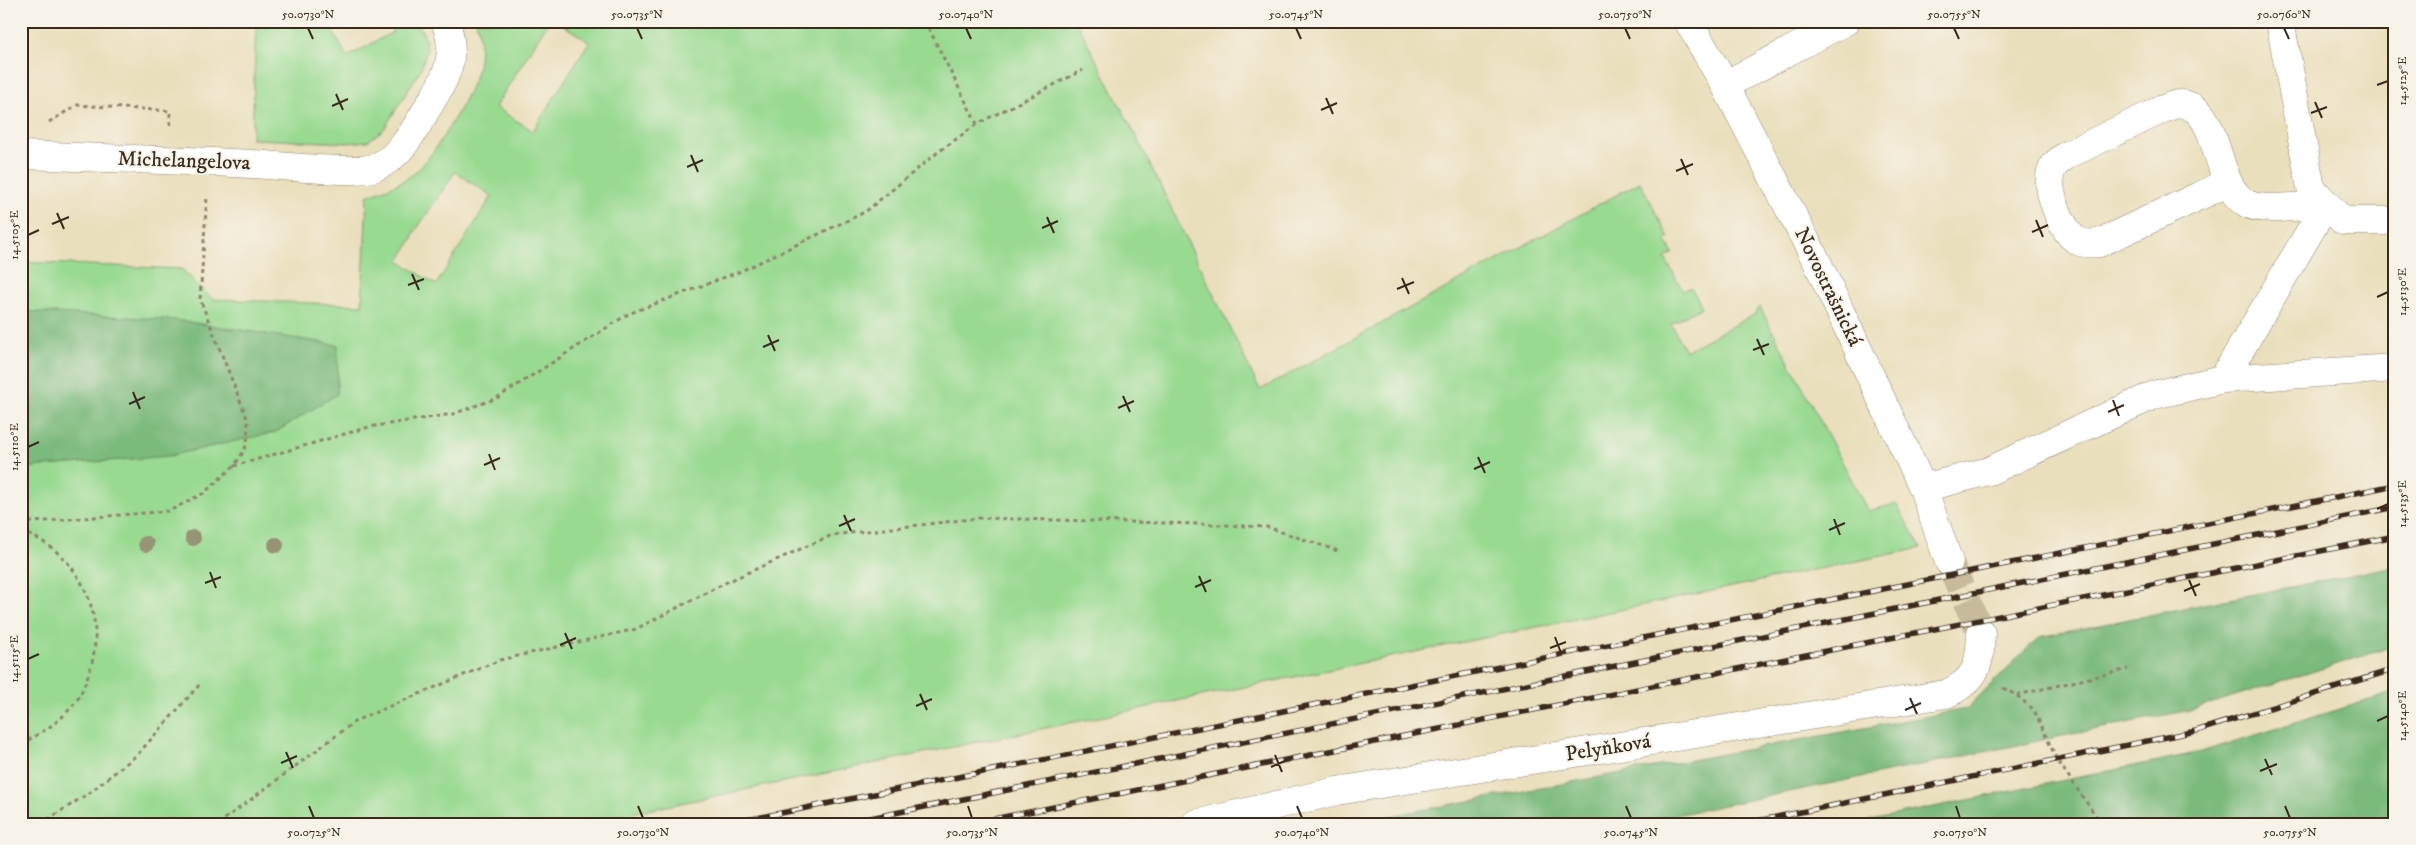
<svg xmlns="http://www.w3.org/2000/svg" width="2416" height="845" font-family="'IM FELL DW Pica',serif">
<rect width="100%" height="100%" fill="#f7f3e8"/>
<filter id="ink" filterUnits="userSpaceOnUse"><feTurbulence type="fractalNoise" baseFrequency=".02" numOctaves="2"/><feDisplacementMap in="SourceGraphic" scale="10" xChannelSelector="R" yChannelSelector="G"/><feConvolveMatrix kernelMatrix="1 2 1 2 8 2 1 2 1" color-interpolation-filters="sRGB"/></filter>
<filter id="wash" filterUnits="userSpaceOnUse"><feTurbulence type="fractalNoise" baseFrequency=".0096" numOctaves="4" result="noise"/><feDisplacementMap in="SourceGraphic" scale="20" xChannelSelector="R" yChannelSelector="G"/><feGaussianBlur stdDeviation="1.12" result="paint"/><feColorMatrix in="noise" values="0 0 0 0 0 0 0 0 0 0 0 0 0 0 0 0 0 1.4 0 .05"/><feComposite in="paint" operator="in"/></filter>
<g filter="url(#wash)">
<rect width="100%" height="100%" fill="#eadfbc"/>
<path fill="#99da91" stroke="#6a8258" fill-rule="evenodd" d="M 256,21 L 327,21 L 347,57 L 393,32 L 388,21 L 417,21 L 425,37 L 427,49 L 421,69 L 384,129 L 368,141 L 348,143 L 252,139 Z
M 476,21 L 549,21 L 495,107 L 533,131 L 589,42 L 557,21 L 1076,21 L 1142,148 L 1260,390 L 1640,182 L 1669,238 L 1665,240 L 1673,253 L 1665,258 L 1683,291 L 1691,287 L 1702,307 L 1671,324 L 1685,351 L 1755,314 L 1760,307 L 1868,511 L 1896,504 L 1921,548 L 579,824 L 21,824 L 21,262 L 182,269 L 212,299 L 362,305 L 367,196 C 385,189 404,183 418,170 C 436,152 463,106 473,82 C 481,65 482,38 476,21 ZM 455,172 L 492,196 L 436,285 L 399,261 L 413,238 L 412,236 Z"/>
<path fill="#7aba7b" stroke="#5a724c" d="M 21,311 L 176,320 L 338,345 L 337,394 L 276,432 L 169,456 L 21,468 Z
M 2395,566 L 2395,646 L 2190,710 L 1632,824 L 1346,824 L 1966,709 L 2039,637 Z
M 2395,692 L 2395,824 L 1851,824 L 2201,752 Z"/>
</g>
<g filter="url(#ink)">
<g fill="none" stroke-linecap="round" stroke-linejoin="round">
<path stroke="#c7bb9c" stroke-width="28" stroke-dasharray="28 14" stroke-linecap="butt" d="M 1949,562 L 1981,633"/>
<g stroke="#92846d" stroke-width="29">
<path id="minor" d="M 1688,21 L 1725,85 L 1818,264 L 1923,488 L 1949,562
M 2280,21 L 2311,188 L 2343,221 L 2395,221
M 1725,85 L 1846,21
M 21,155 C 98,158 175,160 252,164 C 275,165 359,175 376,167 C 404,155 417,124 433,99 C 449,73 457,51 445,21
M 2227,183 L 2099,243 C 2090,244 2083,244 2076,240 C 2062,231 2045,188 2051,172 C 2053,164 2060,160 2067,155 L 2163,109 C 2169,107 2176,103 2182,104 C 2222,109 2212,184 2246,203 C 2262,213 2307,205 2326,204
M 2223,379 L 2395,368
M 1923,488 L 1989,471 L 2154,395 L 2223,379 L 2326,204
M 1195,824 L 1337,791 L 1946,694 C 1977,680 1980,665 1981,633"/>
</g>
<path stroke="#92846d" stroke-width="3" stroke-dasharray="4 4" stroke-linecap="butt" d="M 925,21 L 977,124 L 1083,70
M 49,122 L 77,105 L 170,111 L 170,127
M 234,466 L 369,427 L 453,414 L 497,398 L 628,314 L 741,271 L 865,212 L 937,153 L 977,124
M 21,523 L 169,511 L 204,493 L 234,466 L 242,454 L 247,444 L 248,421 L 200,299 L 207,196
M 21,531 C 83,554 112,622 85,683 C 83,688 81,695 77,700 C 62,721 43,732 21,744
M 2003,688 L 2016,695 L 2034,710 L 2057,760 L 2096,816 L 2106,824
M 2017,695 L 2128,669
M 41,824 L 89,793 L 138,754 L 201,683
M 218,824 L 357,720 L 500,660 L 636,629 L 727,582 L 832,535 L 980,518 L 1201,524 L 1267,527 L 1341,552"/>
<use href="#minor" stroke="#fff" stroke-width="28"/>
<g stroke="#3b2a1e" stroke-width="5.5">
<path id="rail" d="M 727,824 L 2395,485
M 841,824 L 2395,507
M 969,824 L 2395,536
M 1742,824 L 2196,731 L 2395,669"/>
</g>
<use href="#rail" stroke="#f7f3e8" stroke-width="4" stroke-dasharray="11" stroke-linecap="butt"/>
</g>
<g fill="#969475">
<circle cx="193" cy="538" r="8"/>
<circle cx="146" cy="544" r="8"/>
<circle cx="276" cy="545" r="8"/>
</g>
</g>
<path fill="none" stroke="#3b2a1e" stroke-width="2" d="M 308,28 L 313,39M 637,28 L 642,39M 966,28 L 971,39M 1296,28 L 1301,39M 1625,28 L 1630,39M 1954,28 L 1959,39M 2284,28 L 2289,39M 2377,85 L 2388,81M 336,94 L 343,110M 1326,98 L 1333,114M 2315,102 L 2322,118M 332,106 L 348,99M 1321,110 L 1337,103M 2311,113 L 2327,107M 691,155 L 698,172M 1681,159 L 1688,175M 687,167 L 703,160M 1676,171 L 1693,164M 57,213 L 64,229M 1047,217 L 1054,233M 2036,220 L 2043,237M 52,224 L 69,217M 1042,228 L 1058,221M 2032,232 L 2048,225M 28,235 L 39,230M 412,274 L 419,290M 1402,278 L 1409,294M 408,285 L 424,279M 1397,289 L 1414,282M 2377,297 L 2388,292M 768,335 L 775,351M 1757,339 L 1764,355M 763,347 L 779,340M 1753,350 L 1769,344M 133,392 L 140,409M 1123,396 L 1130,412M 2113,400 L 2119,416M 129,404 L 145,397M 1118,408 L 1134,401M 2108,412 L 2124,405M 28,447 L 39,442M 489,454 L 495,470M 1478,457 L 1485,473M 484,465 L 500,458M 1474,469 L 1490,462M 2377,509 L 2388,504M 844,515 L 851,531M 1834,519 L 1840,535M 839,526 L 855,519M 1829,530 L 1845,523M 210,572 L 216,588M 1199,576 L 1206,592M 2189,580 L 2196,596M 205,583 L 221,577M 1195,587 L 1211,580M 2184,591 L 2200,584M 565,633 L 572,649M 1555,637 L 1561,653M 560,645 L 576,638M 1550,648 L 1566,642M 28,659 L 39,654M 920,694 L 927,710M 1910,698 L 1917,714M 916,706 L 932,699M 1905,710 L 1921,703M 2377,721 L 2388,716M 286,752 L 293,768M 1275,755 L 1282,772M 2265,759 L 2272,775M 281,763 L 297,756M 1271,767 L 1287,760M 2260,771 L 2277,764M 309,806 L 314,818M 638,806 L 643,818M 968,806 L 972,818M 1297,806 L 1302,818M 1626,806 L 1631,818M 1956,806 L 1960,818M 2285,806 L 2290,818"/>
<g text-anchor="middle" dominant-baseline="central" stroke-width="4" stroke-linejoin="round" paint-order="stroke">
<g font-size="21" fill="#3b2a1e" stroke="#f7f3e8">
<text transform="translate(184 161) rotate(2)">Michelangelova</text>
<text transform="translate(1828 287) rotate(64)">Novostrašnická</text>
<text transform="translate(1608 748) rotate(-9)">Pelyňková</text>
</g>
</g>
<rect width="2416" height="845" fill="none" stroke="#f7f3e8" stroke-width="55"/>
<rect x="28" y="28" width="2360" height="790" fill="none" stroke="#3b2a1e" stroke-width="2"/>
<g font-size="12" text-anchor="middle" fill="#3b2a1e">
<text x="308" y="18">50.0730°N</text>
<text x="637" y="18">50.0735°N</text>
<text x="966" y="18">50.0740°N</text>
<text x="1296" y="18">50.0745°N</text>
<text x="1625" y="18">50.0750°N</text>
<text x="1954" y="18">50.0755°N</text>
<text x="2284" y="18">50.0760°N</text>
<text transform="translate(2402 81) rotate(-90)" y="4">14.5125°E</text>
<text transform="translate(14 235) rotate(-90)" y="4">14.5105°E</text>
<text transform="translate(2402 292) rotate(-90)" y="4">14.5130°E</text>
<text transform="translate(14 447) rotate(-90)" y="4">14.5110°E</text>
<text transform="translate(2402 504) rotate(-90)" y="4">14.5135°E</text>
<text transform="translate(14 659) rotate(-90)" y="4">14.5115°E</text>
<text transform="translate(2402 716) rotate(-90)" y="4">14.5140°E</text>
<text x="314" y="836">50.0725°N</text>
<text x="643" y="836">50.0730°N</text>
<text x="972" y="836">50.0735°N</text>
<text x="1302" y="836">50.0740°N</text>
<text x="1631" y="836">50.0745°N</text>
<text x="1960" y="836">50.0750°N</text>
<text x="2290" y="836">50.0755°N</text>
</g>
</svg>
